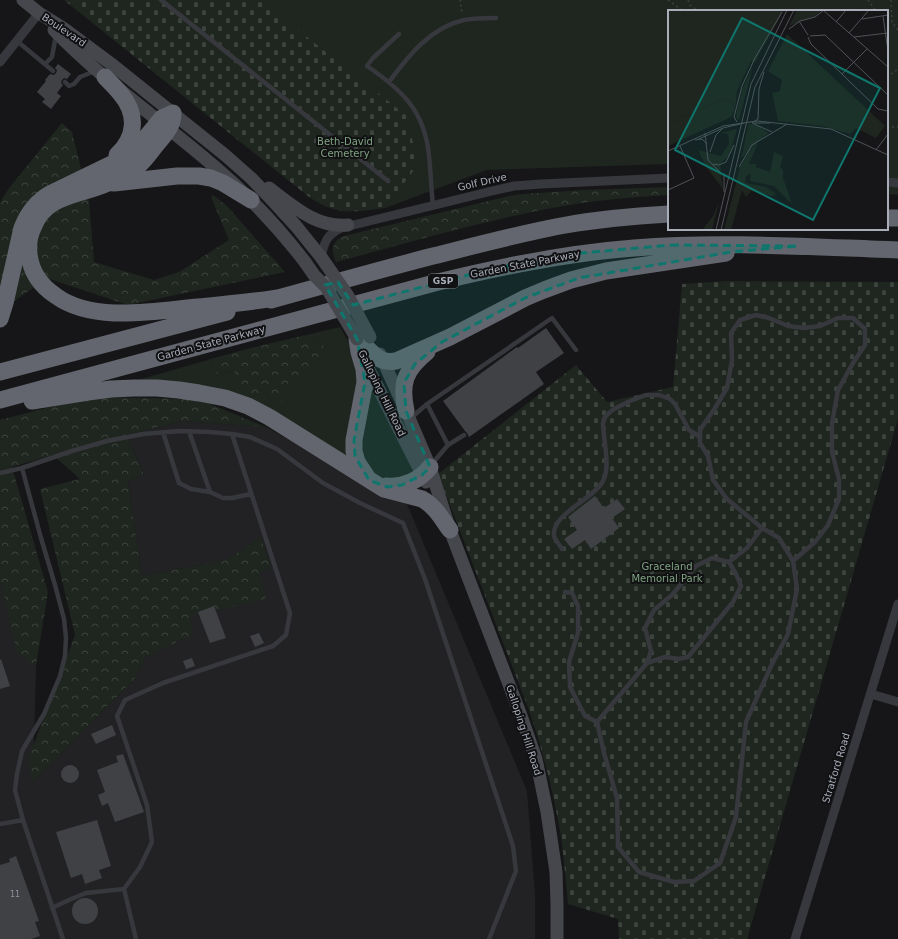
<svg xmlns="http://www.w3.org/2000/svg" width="898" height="939" font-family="'DejaVu Sans',sans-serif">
<defs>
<pattern id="forest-crowns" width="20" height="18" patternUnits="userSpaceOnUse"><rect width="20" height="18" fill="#1e261f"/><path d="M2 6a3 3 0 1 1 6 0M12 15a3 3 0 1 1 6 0" fill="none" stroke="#3c433d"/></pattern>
<pattern id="cemetery-stones" width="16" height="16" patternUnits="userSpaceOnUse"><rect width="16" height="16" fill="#1e261f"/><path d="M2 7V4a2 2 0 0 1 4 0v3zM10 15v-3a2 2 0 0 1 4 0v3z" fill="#3c433d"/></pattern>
</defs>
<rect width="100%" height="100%" fill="#161618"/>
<path fill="#222225" d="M 182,421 L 266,427 L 407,504 L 527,791 L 535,895 L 535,939 L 0,939 L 0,561 L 36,666 L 33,782 L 135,678 L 145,658 L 192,634 L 189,616 L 259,573 L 271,568 L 261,537 L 226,560 L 142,576 L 128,481 L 144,474 L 126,435 Z"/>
<path fill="#1e261f" d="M 260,0 L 898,0 L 898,195 L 887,194 L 887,11 L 669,11 L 669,164 L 487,170 L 385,208 L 418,165 Z
M 340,327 L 357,357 L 360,377 L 347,458 L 258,403 L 138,380 L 211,359 L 217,374 L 234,370 L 285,385 L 326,347 L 306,335 Z
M 369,391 L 373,392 L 414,472 C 403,478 384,482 373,475 C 368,471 364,464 360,460 Z"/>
<path fill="url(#forest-crowns)" d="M 62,123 L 72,132 L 89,201 L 94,262 L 154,280 L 179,272 L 229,240 L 211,197 L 213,195 L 227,206 L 285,272 L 128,305 L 47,278 L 0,311 L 0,203 L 9,188 Z
M 669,187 L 669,194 L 668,195 C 633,197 598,200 563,206 C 486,220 411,242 336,262 C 331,251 331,241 344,236 L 509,196 L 523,194 L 583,190 Z
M 306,335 L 326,347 L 308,371 L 287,384 L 282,402 L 241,393 L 234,370 L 217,374 L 211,359 L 247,349 Z
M 89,397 L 198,399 L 266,427 L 182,421 L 126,435 L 144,474 L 128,481 L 142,576 L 226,560 L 261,537 L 271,568 L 259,573 L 266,599 L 190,616 L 193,634 L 145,658 L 135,678 L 33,782 L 28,760 L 75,635 L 40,489 L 80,479 L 53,455 L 12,467 L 48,592 L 36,666 L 17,653 L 0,578 L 0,420 Z"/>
<path fill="url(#cemetery-stones)" d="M 64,0 L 260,0 L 407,116 L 418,165 L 385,208 C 354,212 337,216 309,197 Z
M 727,281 L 898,282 L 898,419 L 747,939 L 619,939 L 618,919 L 568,904 C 566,882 564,860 561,837 C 554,794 543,752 529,710 L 438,474 L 576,365 L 607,402 L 673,387 L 682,284 Z"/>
<path fill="#404145" d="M 58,64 L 71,74 L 67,79 L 64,78 L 62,80 L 61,83 L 63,85 L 57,93 L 61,96 L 51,109 L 42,102 L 45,99 L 37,92 L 46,81 L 45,80 L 50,74 L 54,75 L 56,73 L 57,70 L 55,68 Z
M 546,328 L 564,353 L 536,372 L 544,384 L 469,437 L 467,433 L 465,431 L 443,401 L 517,347 L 518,348 Z
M 595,496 L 604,508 L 617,499 L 625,509 L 612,518 L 619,528 L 591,549 L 585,540 L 572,549 L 564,539 L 577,530 L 568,517 Z
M 214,606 L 226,638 L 210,643 L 198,612 Z
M 259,633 L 264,643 L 255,647 L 250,636 Z
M 192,658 L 195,666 L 186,669 L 183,661 Z
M 1,659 L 10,686 L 0,689 L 0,660 Z
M 112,725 L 116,735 L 96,744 L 91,734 Z
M 123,754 L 144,812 L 115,822 L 108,803 L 102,806 L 98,795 L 105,792 L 97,770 L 118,762 L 116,756 Z
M61 774a9 9 0 1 1 18 0a9 9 0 1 1-18 0Z
M 97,820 L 111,866 L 99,870 L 102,878 L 85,884 L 82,874 L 71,878 L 56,832 Z
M 16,856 L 39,921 L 35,922 L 40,936 L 31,939 L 0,939 L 0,865 L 10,862 L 9,859 Z
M72 911a13 13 0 1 1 26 0a13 13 0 1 1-26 0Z"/>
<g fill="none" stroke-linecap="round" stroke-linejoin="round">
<path stroke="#3d3f44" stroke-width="1.5" stroke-dasharray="2 3" stroke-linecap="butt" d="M 461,0 L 460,1 L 462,13
M 668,0 L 683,11
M 688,0 L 690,5 L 698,11
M 868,0 L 876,11
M 891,0 L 892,22 L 898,30
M 887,20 L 892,22
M 887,77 L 898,69
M 887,127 L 898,127"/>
<path stroke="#37383d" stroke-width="4.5" d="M 161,0 L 388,181
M 399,34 L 373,58 L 367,66 C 402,90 425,111 429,156 C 431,172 431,189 433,205
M 17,41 L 53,71
M 45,64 L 52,57 L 56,35
M 65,82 L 69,86 L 74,84 L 80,77 L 95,71
M 389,82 C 408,56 431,27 464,20 C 475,18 485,18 496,18
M 411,418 L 427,404
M 189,431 L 210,492 L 223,498 L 232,498 L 251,494
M 163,432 L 179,483 L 191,489 L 210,492
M 448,445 L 427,404 L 552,318 L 576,350
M 431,465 L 448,445 L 464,435
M 22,468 L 41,538 L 55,585 L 64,619 L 66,638 L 65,656 L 60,676 L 44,714 L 22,751 L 17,774 L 15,790 L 23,820 L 63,939
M 0,473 L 22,468 L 72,451 L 107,441 L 143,434 L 180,431 L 210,432 L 232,434 L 250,437 L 277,449 L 323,483 L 360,503 L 403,523 L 425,579 L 513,846 L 516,871 L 489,939
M 562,549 C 560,545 555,540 554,536 C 551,514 594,499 603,481 C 611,467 603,439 603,423 L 605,417 L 609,413 L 614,409 L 630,401 L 646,395 L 659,395 L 670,399 L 675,404 L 689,430 L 700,437
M 565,592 L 572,593 L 578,606 L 578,633 L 569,662 L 570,687 L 585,716 L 597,722 L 647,663 L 651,651 L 645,628 L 654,610 L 672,595 L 696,566 L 712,558 L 729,562 L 747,548 L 762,528
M 647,663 L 665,657 L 679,659 L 688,657 L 733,602 L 741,586 L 736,574 L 729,562
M 597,722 L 604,753 L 617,798 L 618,847 L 639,872 L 674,882 L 694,881 L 720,863 L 736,817 L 746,722 L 771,666 L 788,634 L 797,589 L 793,561 L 779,538 L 762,528 L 727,499 L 713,480 L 708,456 L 700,443 L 700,430 L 715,408 L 727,388 L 732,360 L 731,333 L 740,320 L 756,315 L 769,318 L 788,326 L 804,328 L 820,326 L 838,318 L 853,318 L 865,329 L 865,345 L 853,363 L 838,390 L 832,423 L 832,452 L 839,479 L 839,499 L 828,525 L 815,542 L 793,561
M 0,824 L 23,820
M 52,908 L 71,899 L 86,893 L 124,889
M 136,939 L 124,889 L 140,867 L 152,842 L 147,805 L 117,716 L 125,700 L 163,683 L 273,646 L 286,635 L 290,613 L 232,434"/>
<path stroke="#37383d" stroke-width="9" d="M 0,62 L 39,13
M 887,182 L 898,183
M 321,257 C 324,243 327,234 341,228 L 492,191 L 514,186 L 541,184 L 669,178
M 871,694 L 898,702
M 795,939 L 898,604"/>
<path stroke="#45474d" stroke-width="13" d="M 23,0 L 39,13 L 63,28 L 114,66 L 225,155 L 251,178 L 274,202 L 296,226 L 321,257
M 54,30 C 103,81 162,121 215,167 C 248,195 278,227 305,262
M 269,188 C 293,206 316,228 348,225
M 380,354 L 406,411 L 430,467 L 450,530 L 520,713 L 536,759 L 547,812 L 556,872 L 557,905 L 557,939
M 365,362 L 426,482"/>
<path stroke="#63666e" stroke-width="17" d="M 105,77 C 110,82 115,87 120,93 C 138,114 136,137 117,155
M 114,183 L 177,176 L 199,176 L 211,178 L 223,183 L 251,200
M 887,218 L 898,218
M 271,300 C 325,285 379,270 433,256 C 477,245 521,233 566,225 C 600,219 635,216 669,214
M 0,319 L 5,303 L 22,228 C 28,213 36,202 50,194 L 118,161 L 129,155 L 139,146 L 162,118 L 173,113 C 173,127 165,134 157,144 C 151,151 146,159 139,165 C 131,171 117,179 108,183 C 80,196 45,194 33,228 C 29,236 28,245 29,254 C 31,273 41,286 56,296 C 93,323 155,311 198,307 C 226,304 254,302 282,297
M 357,339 C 361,343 365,346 369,350 C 378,359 383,363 396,361 L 450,337 L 525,298 L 544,290 L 571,280 L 606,271 L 726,253
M 357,339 L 359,352 L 364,369 L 365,382 L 354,440 L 354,451 L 357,462 L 367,477
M 0,372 L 227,312
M 0,400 L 438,282 C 503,266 568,253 634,248 C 722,241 810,247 898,250
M 32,401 L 88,392 L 111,389 L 134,388 L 157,388 L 179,390 L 199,393 L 225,398 L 248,406 L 269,417 L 384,489 L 422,499 C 435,506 442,519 450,530
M 406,411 C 400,383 405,370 427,352
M 386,486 C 403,488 420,480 430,467"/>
<path stroke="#45474d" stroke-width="13" d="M 321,257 L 348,296 L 370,337
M 305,262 L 314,275 L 326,287 L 357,339"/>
</g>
<path fill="#0f766e" fill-opacity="0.2" stroke="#0f766e" stroke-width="3" stroke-dasharray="8 5" stroke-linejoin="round" d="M 671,245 L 798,246 L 731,252 L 579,278 L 525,298 L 442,342 L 415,364 L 404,383 L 406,411 L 430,467 L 422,475 L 402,485 L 387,487 L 369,480 L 355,456 L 354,440 L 365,382 L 357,339 L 325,285 L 338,282 L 353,305 L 491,269 L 581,253 Z"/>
<g text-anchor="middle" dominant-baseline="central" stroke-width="4" stroke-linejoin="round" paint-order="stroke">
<g font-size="8" fill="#8e929b">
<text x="15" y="894">11</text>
</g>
<rect fill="#111113" stroke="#7b7e86" stroke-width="1" x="428" y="274" width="30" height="14" rx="3"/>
<g font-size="9" font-weight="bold" fill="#a8adb8">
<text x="443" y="281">GSP</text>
</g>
<g font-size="10" fill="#a8adb8" stroke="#111113">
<text transform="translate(64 30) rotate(34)">Boulevard</text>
<text transform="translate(482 182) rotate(-13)">Golf Drive</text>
<text transform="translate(525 264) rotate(-11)">Garden State Parkway</text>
<text transform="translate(211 343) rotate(-15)">Garden State Parkway</text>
<text transform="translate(382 393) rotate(64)">Galloping Hill Road</text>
<text transform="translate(524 730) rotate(72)">Galloping Hill Road</text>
<text transform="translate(836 768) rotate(-73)">Stratford Road</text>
</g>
<g font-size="10" fill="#7fa381" stroke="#111113">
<text x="345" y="141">Beth-David<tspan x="345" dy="12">Cemetery</tspan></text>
<text x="667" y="566">Graceland<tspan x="667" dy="12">Memorial Park</tspan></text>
</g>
</g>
<g transform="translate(668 10)">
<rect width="220" height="220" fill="#161618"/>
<path d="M 0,0 L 116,0 L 87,52 L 83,51 L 69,81 L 67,99 L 63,91 L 55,89 L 0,114 ZM 81,114 L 90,115 L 100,123 L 73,148 L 76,136 L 85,127 L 82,118 L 79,120 Z" fill="#1e261f"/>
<path d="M 129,0 L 154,0 L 147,6 L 121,16 ZM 85,56 L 71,110 L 70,110 L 68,106 L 74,80 ZM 83,118 L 87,129 L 83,134 L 76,136 L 79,120 ZM 69,119 L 62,144 L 52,154 L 55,179 L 39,158 L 30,140 L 53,146 L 61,134 L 60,124 L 52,123 ZM 90,133 L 81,154 L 88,154 L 88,157 L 102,162 L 106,142 L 115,146 L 112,158 L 115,159 L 115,168 L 124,194 L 106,176 L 82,171 L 83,164 L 78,166 L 77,173 L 98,177 L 108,184 L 104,186 L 83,181 L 78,187 L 74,180 L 63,220 L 56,220 L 72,157 L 81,141 ZM 51,192 L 44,220 L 34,220 L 45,206 Z" fill="#1e261f"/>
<path d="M 119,24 L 217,116 L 208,128 L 188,118 L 182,124 L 155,116 L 110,111 L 104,83 L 112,81 L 114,70 L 100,61 ZM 55,89 L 63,91 L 67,99 L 63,107 L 0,136 L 0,114 Z" fill="#1e261f"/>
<path fill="none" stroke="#505258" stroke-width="1" d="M 155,0 L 220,57M 215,6 L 220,41M 194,9 L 220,5M 131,11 L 140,25M 168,12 L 178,0M 121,19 L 132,11 L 147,7 L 156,0M 181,23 L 201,0M 142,26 L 157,25 L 220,85M 140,27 L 143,34 L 210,99 L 220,101M 186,27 L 220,23M 174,64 L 199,39M 69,112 L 66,107 L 74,76 L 87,48 L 114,2M 84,113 L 90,109 L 91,79 L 96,62M 84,113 L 104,122M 86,113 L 102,113M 37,123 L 40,150 L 56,166 L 56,182M 31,129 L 55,118 L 76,113M 27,130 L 34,129 L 39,134M 208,140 L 220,124M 0,141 L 55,116 L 89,111 L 163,119 L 220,145M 42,142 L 48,125 L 55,118M 45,154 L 51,155 L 58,152 L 66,135M 71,157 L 84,135 L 119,114M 0,180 L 26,168 L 12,136M 48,220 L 83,74 L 119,0M 53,220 L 87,77 L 126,0"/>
<path fill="#0f766e" fill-opacity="0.15" stroke="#0f766e" stroke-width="2" d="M 74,8 L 212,78 L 145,210 L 7,140 Z"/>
<rect width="220" height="220" fill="none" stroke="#a8adb8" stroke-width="2"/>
</g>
</svg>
